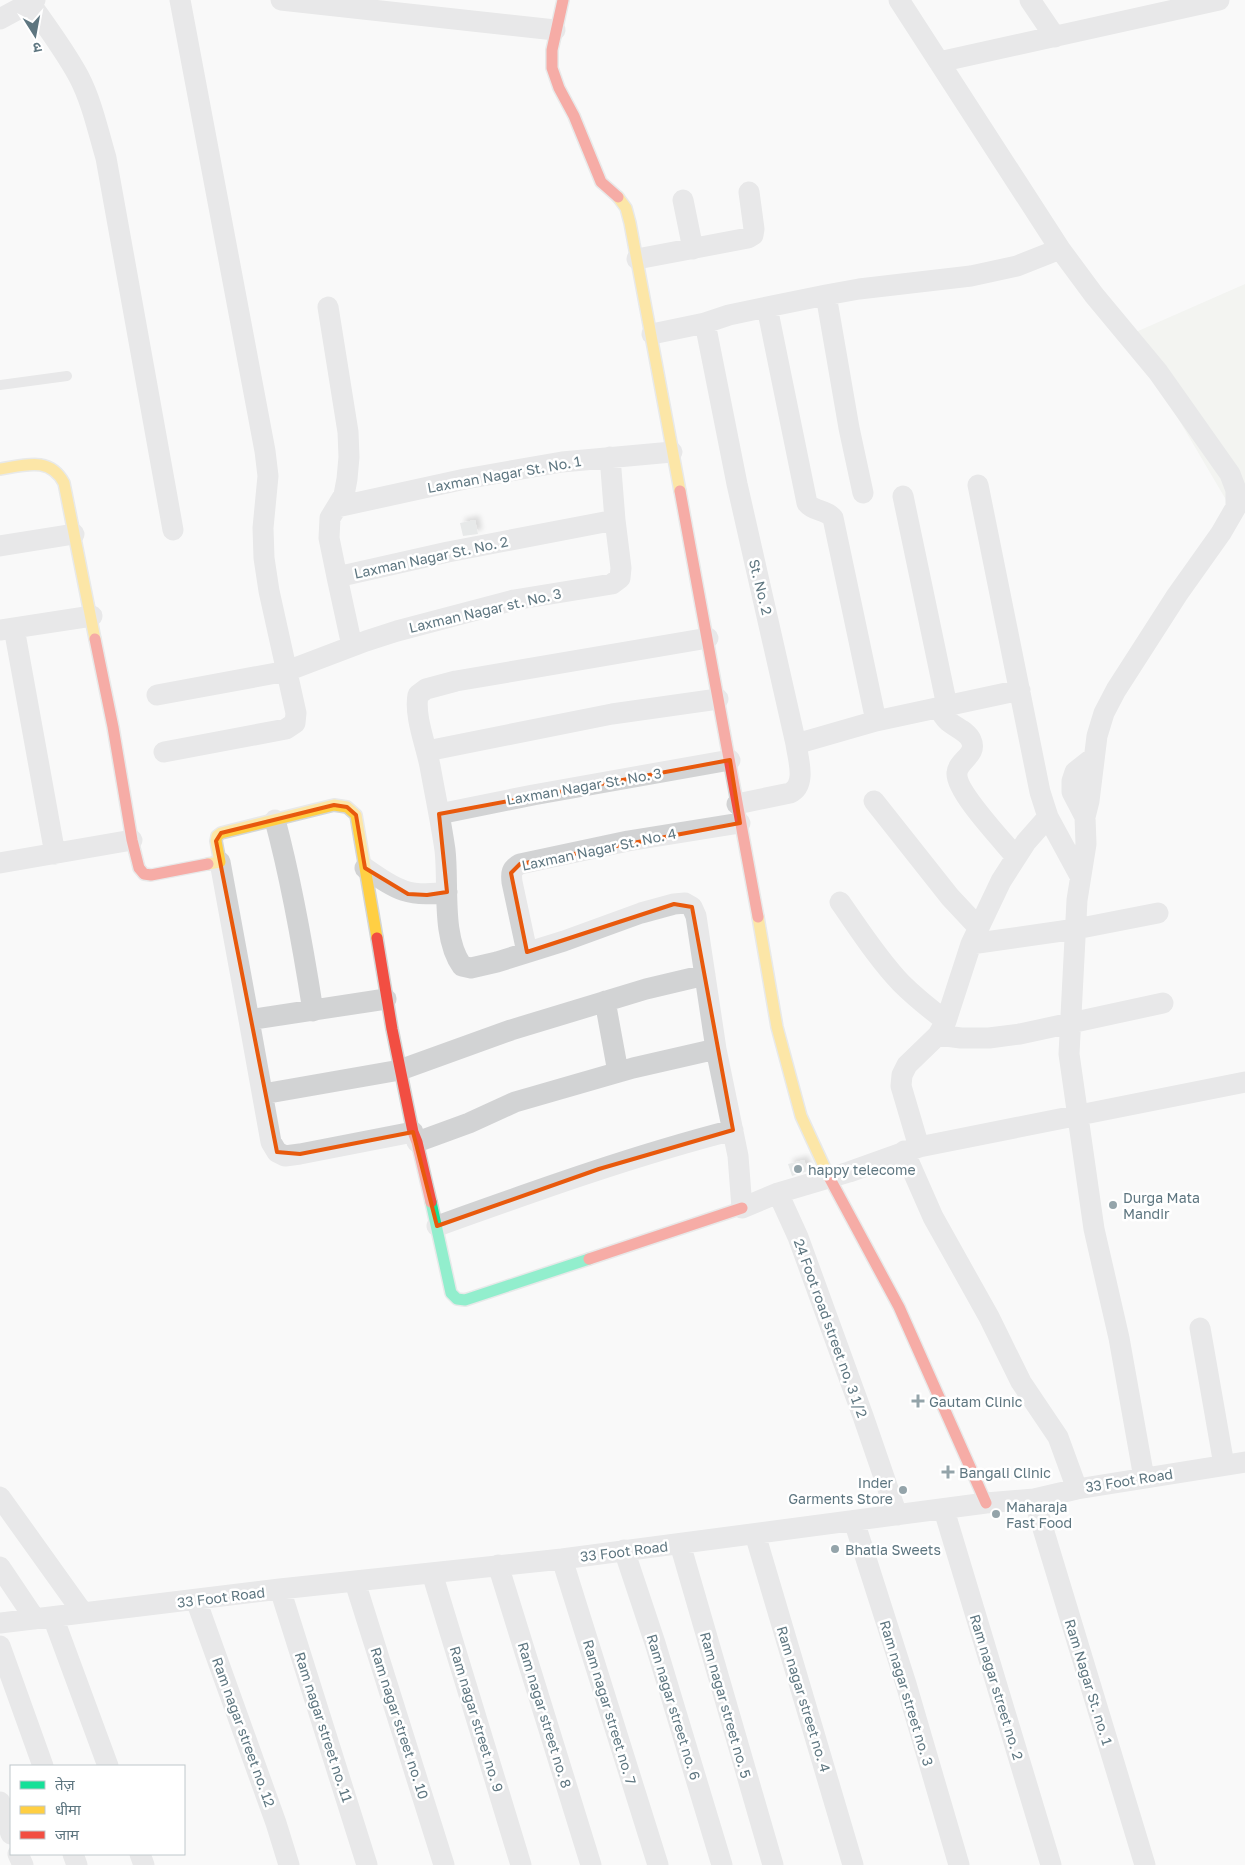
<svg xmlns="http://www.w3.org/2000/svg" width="1245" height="1865" font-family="'Golos Text','Noto Sans Devanagari',sans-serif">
<defs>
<filter id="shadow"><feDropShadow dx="4.5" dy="-4.5" stdDeviation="2.5" flood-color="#0004"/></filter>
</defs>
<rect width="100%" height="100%" fill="#f9f9f9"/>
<path fill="#eaede7" d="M 1245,284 L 1245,504 L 1232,510 L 1129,335 Z"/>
<path fill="#d1d4d5" filter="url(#shadow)" d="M 475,520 L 478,534 L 463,536 L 460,523 Z
M 804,1160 L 808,1171 L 792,1176 L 788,1164 Z"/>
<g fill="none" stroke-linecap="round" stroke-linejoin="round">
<g stroke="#d3d6d6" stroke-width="14">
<path id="fast" d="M 431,1202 L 451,1293 L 457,1299 L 465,1300 L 589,1259"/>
</g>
<g stroke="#d3d6d6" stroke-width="14">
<path id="slow" d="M 618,197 L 626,208 L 630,223 L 680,491
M 0,469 C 25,465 50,456 64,483 L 95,639
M 208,864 L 220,862 L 216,841 L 217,836 L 221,833 L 334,805 L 347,807 L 356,815 L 377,938
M 758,917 L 777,1027 L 801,1116 L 829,1177"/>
</g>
<g stroke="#d3d6d6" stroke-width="14">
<path id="jam" d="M 563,0 L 552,50 L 552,68 L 559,88 L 574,116 L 601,182 L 618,197
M 680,491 L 758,917
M 95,639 L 113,727 L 132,840 L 139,868 L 144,874 L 151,875 L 208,864
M 377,938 L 392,1029 L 413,1132 L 417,1142 L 431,1202
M 829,1177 L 899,1307 L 986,1503
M 589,1259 L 742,1208"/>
</g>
<path stroke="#d2d3d4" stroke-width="10" d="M 0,385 L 67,376"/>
<path stroke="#d2d3d4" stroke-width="21" d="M 281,0 L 555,30
M 1030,0 L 1055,37
M 30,3 C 47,27 65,51 79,77 C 92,102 98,131 106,158 L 173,530
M 0,19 L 35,0
M 939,62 L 1219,0
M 683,200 L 693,249
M 1060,249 L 1094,295 L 1158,372 L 1230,474 L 1236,490 L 1236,507 L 1221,533 L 1177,595 L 1116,690 L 1104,713 L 1097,736 L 1089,801 L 1085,817
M 637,259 L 748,238 L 753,235 L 754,229 L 749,192
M 826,295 L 849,428 L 863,493
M 328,307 L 348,432 L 349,457 L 347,479 L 344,495 L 330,518 L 329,538 L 337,577 L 448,552 L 615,520 L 610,457
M 767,307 L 807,503 C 814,512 826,509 833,518 L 876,721
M 705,323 L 737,484 L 796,744 C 798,759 807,785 790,793 L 737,804
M 652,334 L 705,323 L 729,315 L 767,307 L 826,295 L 859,289 L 971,276 L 1017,266 L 1060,249 L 899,0
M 978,485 L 1040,792 L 1048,817 L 1080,876
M 903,496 L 947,706
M 337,507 L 465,479 L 562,462 L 672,452
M 0,546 L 74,534
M 337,577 L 352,646
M 14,628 L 55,854
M 0,630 L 92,616
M 708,638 L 456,681 L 426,689 L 418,695 C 414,716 426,745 430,766 C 435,794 441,822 445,850 C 449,884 441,937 462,966 L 471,968 L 497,962 L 564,941 L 641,913 L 674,904 L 685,903 L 692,907 L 696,916 L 716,1049 L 738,1156 L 742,1208 L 778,1193
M 157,695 L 287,671 L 366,641 L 397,631 L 514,600 L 612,584 L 620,578 L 621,568 L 615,520
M 939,708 C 941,712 944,717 947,720 C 954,727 967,731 971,740 C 978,755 958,760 957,773 C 955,791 1003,841 1016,857
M 796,744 L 876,721 L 1020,690
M 427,751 L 612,714 L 718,699
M 164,752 L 286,729 L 295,723 L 296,713 L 269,591 L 264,558 L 263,528 L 268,476 L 265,451 L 180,0
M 1094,757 L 1075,772 L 1072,781 L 1072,792 L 1085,817 L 1086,844 L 1077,900 L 1069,1054 L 1094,1229 L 1119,1338 L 1144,1478
M 874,801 L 950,897 L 979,928
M 439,814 L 533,795 L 730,760
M 275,820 C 292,883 303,947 313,1011
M 220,862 L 249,1020 L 386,999
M 0,863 L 132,840
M 365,868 C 397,890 408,898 447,892
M 840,902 C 859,929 878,959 901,983 C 915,997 930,1009 946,1021
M 971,944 L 1076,929 L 1158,913
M 527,952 L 512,882 C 511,873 511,869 520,864 L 628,841 L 740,823
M 605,1001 L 618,1072
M 249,1020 L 271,1142 L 277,1152 L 285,1156 L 300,1154 L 413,1132
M 938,1035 L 961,1038 L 989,1038 L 1020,1034 L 1163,1003
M 263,1094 L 400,1070 L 511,1030 L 646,989 L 705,975
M 417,1142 L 469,1123 L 515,1102 L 633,1068 L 716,1049
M 919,1147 L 901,1086 L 902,1075 L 907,1065 L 938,1035 L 946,1021 L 971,944 L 1001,881 L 1026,842 L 1048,817
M 904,1151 L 933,1217 L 989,1317 L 1021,1382 L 1058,1437 L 1077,1489
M 437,1226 C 535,1191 632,1156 733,1130
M 1200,1328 L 1224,1465
M 0,1497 L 83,1613
M 1034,1499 L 1145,1865
M 944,1510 L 1051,1865
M 897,1515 L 863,1416 L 798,1237 L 778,1193 L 849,1172 L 919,1147 L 1245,1082
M 854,1521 L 906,1684 L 959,1865
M 755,1534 L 853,1865
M 680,1544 L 773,1865
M 624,1550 L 655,1643 L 722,1865
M 562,1559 L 658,1865
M 498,1565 L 591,1865
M 0,1567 L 35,1619
M 432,1573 L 521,1865
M 355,1582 L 444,1865
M 280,1589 L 367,1865
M 196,1600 L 276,1823 L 289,1865
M 53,1617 L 108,1766
M 0,1623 L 280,1589 L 562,1559 L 986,1503 L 1034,1499 L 1077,1489 L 1245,1462
M 0,1646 L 43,1766
M 0,1802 L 11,1834
M 18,1854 L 23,1865
M 73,1854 L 77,1865
M 140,1854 L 144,1865"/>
<use href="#fast" stroke="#16e098" stroke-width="11"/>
<use href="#slow" stroke="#ffcf43" stroke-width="11"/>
<use href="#jam" stroke="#f24e42" stroke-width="11"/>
</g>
<path d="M0 0H1245V1865H0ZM 730,760 L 740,823 L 520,864 L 511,873 L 527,952 L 674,904 L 692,907 L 733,1130 L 599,1169 L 437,1226 L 413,1132 L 300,1154 L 277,1152 L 216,841 L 221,833 L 334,805 L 347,807 L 356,815 L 365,868 L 408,894 L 427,895 L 447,892 L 439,814 Z" fill="#f9f9f9" fill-opacity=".55" fill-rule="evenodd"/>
<path fill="none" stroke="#e8590c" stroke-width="4" stroke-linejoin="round" d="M 730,760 L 740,823 L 520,864 L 511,873 L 527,952 L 674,904 L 692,907 L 733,1130 L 599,1169 L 437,1226 L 413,1132 L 300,1154 L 277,1152 L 216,841 L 221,833 L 334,805 L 347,807 L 356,815 L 365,868 L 408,894 L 427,895 L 447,892 L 439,814 Z"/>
<g fill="#94a4aa" stroke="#fff" stroke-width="2">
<circle cx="798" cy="1169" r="5"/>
<circle cx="1113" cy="1205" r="5"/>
<path d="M915.5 1393.5h5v5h5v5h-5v5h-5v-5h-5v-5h5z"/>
<path d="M945.5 1464.5h5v5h5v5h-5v5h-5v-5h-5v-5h5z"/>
<circle cx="903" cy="1490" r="5"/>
<circle cx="996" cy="1514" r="5"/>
<circle cx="835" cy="1549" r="5"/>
</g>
<g text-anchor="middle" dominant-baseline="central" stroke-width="5" stroke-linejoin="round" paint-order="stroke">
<g font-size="14" fill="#5e7680" stroke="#fff">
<text transform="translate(504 474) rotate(-10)">Laxman Nagar St. No. 1</text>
<text transform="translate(431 557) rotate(-12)">Laxman Nagar St. No. 2</text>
<text transform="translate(761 587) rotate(76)">St. No. 2</text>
<text transform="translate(485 610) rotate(-13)">Laxman Nagar st. No. 3</text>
<text transform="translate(584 786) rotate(-10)">Laxman Nagar St. No. 3</text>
<text transform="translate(599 849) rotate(-12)">Laxman Nagar St. No. 4</text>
<text transform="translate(831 1328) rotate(70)">24 Foot road street no, 3 1/2</text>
<text transform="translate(1129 1480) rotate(-9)">33 Foot Road</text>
<text transform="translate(624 1551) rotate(-7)">33 Foot Road</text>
<text transform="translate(221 1597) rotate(-7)">33 Foot Road</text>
<text transform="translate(1089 1682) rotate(73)">Ram Nagar St. no. 1</text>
<text transform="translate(997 1687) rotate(73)">Ram nagar street no. 2</text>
<text transform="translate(907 1693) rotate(73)">Ram nagar street no. 3</text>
<text transform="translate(804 1699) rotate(73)">Ram nagar street no. 4</text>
<text transform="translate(726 1705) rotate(74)">Ram nagar street no. 5</text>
<text transform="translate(674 1707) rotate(73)">Ram nagar street no. 6</text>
<text transform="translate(610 1712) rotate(73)">Ram nagar street no. 7</text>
<text transform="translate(545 1715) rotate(73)">Ram nagar street no. 8</text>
<text transform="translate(477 1719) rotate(73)">Ram nagar street no. 9</text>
<text transform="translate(400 1723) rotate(72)">Ram nagar street no. 10</text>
<text transform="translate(324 1727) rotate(72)">Ram nagar street no. 11</text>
<text transform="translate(244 1732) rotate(70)">Ram nagar street no. 12</text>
</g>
<g font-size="14" fill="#5e7680" stroke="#fff" text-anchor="start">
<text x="808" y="1169">happy telecome</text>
<text x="1123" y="1197">Durga Mata<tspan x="1123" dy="16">Mandir</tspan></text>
<text x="929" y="1401">Gautam Clinic</text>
<text x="959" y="1472">Bangali Clinic</text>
<text x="893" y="1482" text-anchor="end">Inder<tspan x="893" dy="16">Garments Store</tspan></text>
<text x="1006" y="1506">Maharaja<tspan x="1006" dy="16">Fast Food</tspan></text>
<text x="845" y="1549">Bhatia Sweets</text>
</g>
</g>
<rect x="10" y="1765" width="175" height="90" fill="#ffffff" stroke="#bfc8cc"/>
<rect x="20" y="1781" width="25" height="8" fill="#16e098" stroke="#bfc8cc"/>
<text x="55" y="1790" font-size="15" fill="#5e7680">तेज़</text>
<rect x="20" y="1806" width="25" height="8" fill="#ffcf43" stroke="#bfc8cc"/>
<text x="55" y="1815" font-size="15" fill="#5e7680">धीमा</text>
<rect x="20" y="1831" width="25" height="8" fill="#f24e42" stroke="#bfc8cc"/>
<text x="55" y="1840" font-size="15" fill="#5e7680">जाम</text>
<g transform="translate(35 35) rotate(169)" stroke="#ffffff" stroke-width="4" paint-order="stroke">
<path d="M0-4L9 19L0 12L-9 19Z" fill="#5e7680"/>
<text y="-8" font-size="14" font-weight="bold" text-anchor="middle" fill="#5e7680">उ</text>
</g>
</svg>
